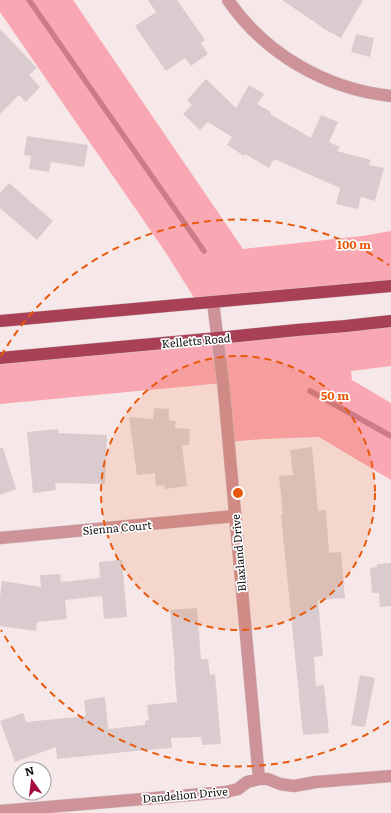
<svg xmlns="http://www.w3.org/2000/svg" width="391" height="813" font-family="Literata,serif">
<rect width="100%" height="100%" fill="#f6e8e9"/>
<path fill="#f9a7b2" d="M 0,0 L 73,0 L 243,249 L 362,236 L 391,231 L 391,286 L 198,304 L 166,253 L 0,12 Z
M 391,321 L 391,366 L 351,371 L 352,380 L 391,403 L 391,480 L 319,437 L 263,439 L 228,442 L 223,383 L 0,404 L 0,358 Z"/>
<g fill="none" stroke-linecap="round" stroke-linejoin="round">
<path stroke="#cd7b87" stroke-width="5.5" d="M 29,0 L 204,251
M 310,391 L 391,436"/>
</g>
<path fill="#daccce" d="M 148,0 L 177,0 L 205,40 L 201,43 L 208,54 L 191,66 L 185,58 L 166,71 L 135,26 L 156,12 Z
M 282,0 L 363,0 L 341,38 L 322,28 L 322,27 Z
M 0,29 L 37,68 L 29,75 L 40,87 L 26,102 L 19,95 L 0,114 Z
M 356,34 L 374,38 L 370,57 L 351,52 Z
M 206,79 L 236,108 L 249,85 L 264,94 L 257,104 L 271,112 L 270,114 L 311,138 L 321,115 L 338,122 L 329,142 L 340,147 L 337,151 L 371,160 L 369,165 L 384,168 L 375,201 L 361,197 L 358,209 L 336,204 L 340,188 L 274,159 L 269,168 L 245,154 L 244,156 L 227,145 L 232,137 L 208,122 L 200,130 L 183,114 L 192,105 L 187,100 Z
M 27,136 L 88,145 L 84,167 L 51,162 L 49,172 L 29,169 L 31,156 L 24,155 Z
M 9,183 L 53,221 L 37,240 L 0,208 L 0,193 Z
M 154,408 L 169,409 L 169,420 L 176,421 L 175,428 L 190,429 L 189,445 L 182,445 L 187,486 L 165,489 L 164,485 L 156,486 L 155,473 L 137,475 L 129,417 L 153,419 Z
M 58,429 L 58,433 L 107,435 L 105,484 L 55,483 L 56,490 L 33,493 L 27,432 Z
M 312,447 L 318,511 L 326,510 L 329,553 L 341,552 L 345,598 L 318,600 L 323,656 L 314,657 L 316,686 L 324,685 L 329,733 L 303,735 L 283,536 L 281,514 L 283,514 L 279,476 L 293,475 L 290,450 Z
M 0,448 L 3,448 L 16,489 L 0,495 Z
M 122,560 L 127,617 L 104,619 L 102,596 L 65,600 L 67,619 L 37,622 L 36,631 L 0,626 L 0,597 L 2,581 L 41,587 L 40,575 L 60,574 L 61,582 L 100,578 L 99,562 Z
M 391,563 L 391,606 L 380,607 L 379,593 L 372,593 L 370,568 L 377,567 L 377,564 Z
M 197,608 L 201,659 L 208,659 L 210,675 L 215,674 L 221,744 L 202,745 L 201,737 L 171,738 L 172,748 L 135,751 L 57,759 L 56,747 L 15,762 L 0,721 L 23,713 L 26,722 L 86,716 L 84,700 L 105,697 L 108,729 L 145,725 L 145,721 L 149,720 L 147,705 L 177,702 L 174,666 L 175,666 L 170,610 Z
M 360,675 L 375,678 L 365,727 L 351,725 Z"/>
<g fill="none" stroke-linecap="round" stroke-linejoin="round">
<g stroke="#d2c5c6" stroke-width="13">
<path id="minor" d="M 228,0 C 265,54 326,89 391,96
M 213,302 L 224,391 L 259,779
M 0,538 L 235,516
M 0,811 L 226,792 L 238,789 L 247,782 L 259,779 L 268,779 L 280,784 L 294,786 L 316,782 L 391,776"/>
</g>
<g stroke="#d2c5c6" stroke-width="13">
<path id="primary" d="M 0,321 L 391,286
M 0,358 L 218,338 L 297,330 L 346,326 L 391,321"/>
</g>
<use href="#minor" stroke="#ce9299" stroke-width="12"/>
<use href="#primary" stroke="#a94056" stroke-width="12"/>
</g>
<circle cx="238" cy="493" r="137" fill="#e8590c" fill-opacity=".12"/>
<g fill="none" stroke="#e8590c" stroke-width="2" stroke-dasharray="7 5">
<circle cx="238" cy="493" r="137"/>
<path d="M389 721A274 274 0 0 1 1 630M1 356A274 274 0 0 1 389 265"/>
</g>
<g text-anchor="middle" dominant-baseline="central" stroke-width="3.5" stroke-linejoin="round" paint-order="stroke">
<g font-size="11" fill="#141010" stroke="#fff">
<text transform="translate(196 340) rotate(-5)">Kelletts Road</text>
<text transform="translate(117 527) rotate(-5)">Sienna Court</text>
<text transform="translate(238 553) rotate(-95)">Blaxland Drive</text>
<text transform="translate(185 794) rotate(-5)">Dandelion Drive</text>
</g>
</g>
<circle cx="238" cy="493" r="6" fill="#e8590c" stroke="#fff" stroke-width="2"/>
<g font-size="12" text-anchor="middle" font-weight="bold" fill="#e8590c" stroke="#fff" stroke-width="3.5" stroke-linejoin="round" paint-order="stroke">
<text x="354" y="249">100 m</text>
<text x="335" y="400">50 m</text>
</g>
<g transform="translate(32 781) rotate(346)"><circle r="19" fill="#ffffff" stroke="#a19f9f"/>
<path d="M0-3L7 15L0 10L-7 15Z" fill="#a50b40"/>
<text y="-6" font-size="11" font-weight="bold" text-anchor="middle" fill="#141010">N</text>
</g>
</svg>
